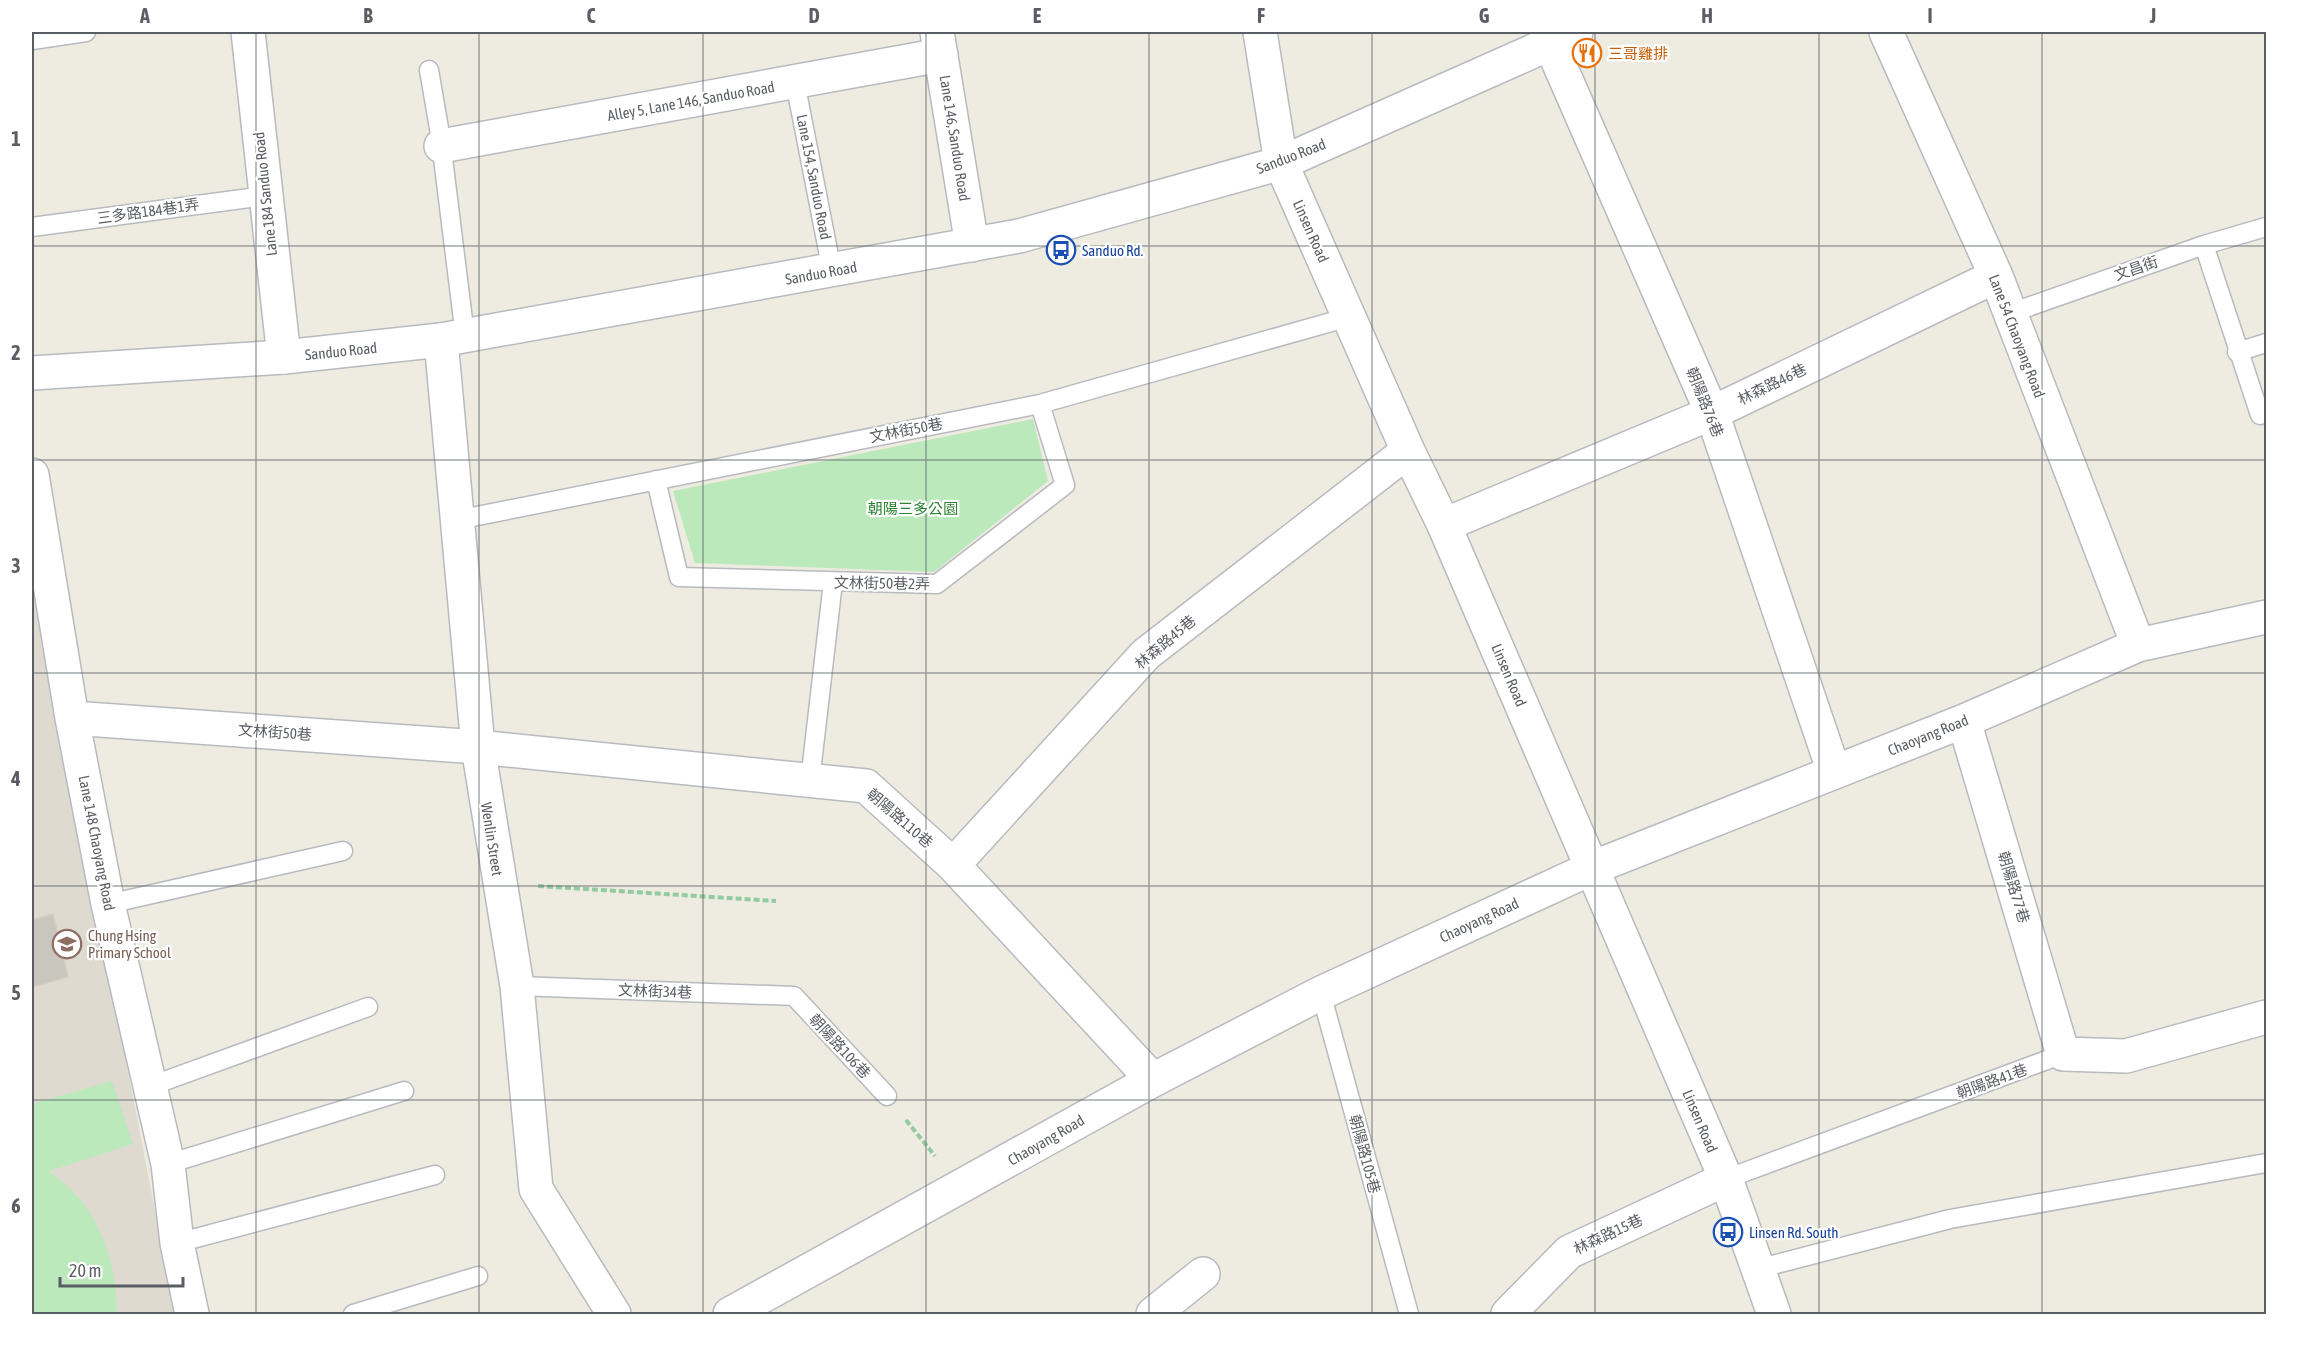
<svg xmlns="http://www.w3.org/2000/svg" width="2298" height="1346" font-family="'Asap Condensed','Noto Sans TC',sans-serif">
<rect width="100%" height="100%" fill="#eeebe1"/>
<path fill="#dedad0" d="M 32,574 L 175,1314 L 32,1314 Z"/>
<path fill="#bbe9bb" d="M 1033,419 L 1048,481 L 934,572 L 695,563 L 673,491 Z
M 112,1081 L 133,1144 L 49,1171 C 58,1179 69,1186 77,1196 C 105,1226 117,1275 117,1314 L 32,1314 L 32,1104 Z"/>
<path fill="#c9c6be" stroke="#d4cdbf" stroke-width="1.5" d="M 53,914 L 68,977 L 32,987 L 32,920 Z"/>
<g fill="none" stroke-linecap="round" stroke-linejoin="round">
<g stroke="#b7babf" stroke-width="21">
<path id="service" d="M 32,40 L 86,32
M 429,70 L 440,134 L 465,336
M 795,82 L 832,271
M 32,227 L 264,196
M 2204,245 L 2260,415
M 2008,314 L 2204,245 L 2266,227
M 2237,352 L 2266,343
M 656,480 L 679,577 L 937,584 L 1065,485 L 1040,404
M 457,520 L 1040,404 L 1349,317
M 810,781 L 833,582
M 108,904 L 343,851
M 517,986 L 794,996 L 887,1096
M 1321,993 L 1409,1314
M 148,1087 L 368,1007
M 168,1164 L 404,1091
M 1726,1179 L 2063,1054
M 177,1243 L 435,1175
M 1757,1269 L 1950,1219 L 2266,1163
M 353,1314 L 478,1276"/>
</g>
<g stroke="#b7babf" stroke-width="36">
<path id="minor" d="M 248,32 L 284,357
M 937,32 L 972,245
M 1260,32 L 1281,163 L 1408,451 L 1444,525 L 1726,1179 L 1774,1314
M 1886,32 L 1996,276 L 2138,645
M 1550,43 L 1712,413 L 1834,772
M 441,146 L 941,55
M 441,340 L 478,747 L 517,986 L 536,1189 L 614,1314
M 32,475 L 72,718 L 108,904 L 168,1164 L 177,1243 L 192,1314
M 1444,525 L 1712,413 L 1996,276
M 72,718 L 478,747 L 866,786 L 953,865 L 1153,1080
M 1964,721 L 2063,1054 L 2126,1056 L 2266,1017
M 953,865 L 1146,654 L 1408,451
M 730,1314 L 1153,1080 L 1321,993 L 1592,868 L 1964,721 L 2138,645 L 2266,617
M 1153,1314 L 1203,1274
M 1508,1314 L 1569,1252 L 1726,1179"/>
</g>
<g stroke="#b7babf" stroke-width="36">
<path id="tertiary" d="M 32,373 L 284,357 L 441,340 L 1019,236 L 1281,163 L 1576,32"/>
</g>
<path stroke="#93caa2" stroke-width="4" stroke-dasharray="6 3" stroke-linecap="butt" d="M 538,886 L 776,901
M 906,1120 L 935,1156"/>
<use href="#service" stroke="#fff" stroke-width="18"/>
<use href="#minor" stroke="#fff" stroke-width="33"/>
<use href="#tertiary" stroke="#fff" stroke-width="33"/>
</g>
<path fill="none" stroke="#5a5e64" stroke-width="1.5" stroke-opacity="0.55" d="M 256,32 L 256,1314M 479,32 L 479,1314M 703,32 L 703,1314M 926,32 L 926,1314M 1149,32 L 1149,1314M 1372,32 L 1372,1314M 1595,32 L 1595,1314M 1819,32 L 1819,1314M 2042,32 L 2042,1314M 32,246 L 2266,246M 32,460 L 2266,460M 32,673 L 2266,673M 32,886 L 2266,886M 32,1100 L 2266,1100"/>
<defs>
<g id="restaurant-ring" transform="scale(1.5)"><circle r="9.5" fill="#fff" stroke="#e8710a" stroke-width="1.5"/><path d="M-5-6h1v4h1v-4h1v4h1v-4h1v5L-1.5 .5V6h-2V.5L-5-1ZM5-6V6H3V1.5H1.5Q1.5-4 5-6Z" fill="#e8710a"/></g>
<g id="bus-ring" transform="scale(1.5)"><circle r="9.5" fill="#fff" stroke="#1a4fb4" stroke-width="1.5"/><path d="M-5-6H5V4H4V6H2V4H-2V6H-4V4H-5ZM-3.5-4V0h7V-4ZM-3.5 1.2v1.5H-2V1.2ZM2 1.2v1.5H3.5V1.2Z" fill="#1a4fb4"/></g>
<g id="school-ring" transform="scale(1.5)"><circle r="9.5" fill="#fff" stroke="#8d6e63" stroke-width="1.5"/><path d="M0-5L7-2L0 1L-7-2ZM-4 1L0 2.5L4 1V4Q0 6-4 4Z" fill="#8d6e63"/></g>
</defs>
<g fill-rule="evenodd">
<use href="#restaurant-ring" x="1587" y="53"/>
<use href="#bus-ring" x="1061" y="250"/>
<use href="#school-ring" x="67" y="944"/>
<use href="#bus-ring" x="1728" y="1232"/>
</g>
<g text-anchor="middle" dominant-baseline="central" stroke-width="4.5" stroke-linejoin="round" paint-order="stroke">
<g font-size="15" fill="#c56008" stroke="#fff" text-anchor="start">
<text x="1608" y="53">三哥雞排</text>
</g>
<g font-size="15" fill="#5a5e64" stroke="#fff">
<text transform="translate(691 101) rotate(-10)">Alley 5, Lane 146, Sanduo Road</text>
<text transform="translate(955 138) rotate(81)">Lane 146, Sanduo Road</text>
<text transform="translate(1291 156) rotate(-21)">Sanduo Road</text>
<text transform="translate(814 177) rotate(79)">Lane 154, Sanduo Road</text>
<text transform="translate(265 194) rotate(-96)">Lane 184 Sanduo Road</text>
<text transform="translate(148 211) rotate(-8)">三多路184巷1弄</text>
<text transform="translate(1311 231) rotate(66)">Linsen Road</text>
<text transform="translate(2136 268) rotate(-19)">文昌街</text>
<text transform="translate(821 273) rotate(-10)">Sanduo Road</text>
<text transform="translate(2017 336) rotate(69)">Lane 54 Chaoyang Road</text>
<text transform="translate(341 351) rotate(-6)">Sanduo Road</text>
<text transform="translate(1772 384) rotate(-26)">林森路46巷</text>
<text transform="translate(1705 402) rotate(68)">朝陽路76巷</text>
<text transform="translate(906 430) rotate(-11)">文林街50巷</text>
<text transform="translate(882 583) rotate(1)">文林街50巷2弄</text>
<text transform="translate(1165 642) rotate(-40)">林森路45巷</text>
<text transform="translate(1509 675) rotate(67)">Linsen Road</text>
<text transform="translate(275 732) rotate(4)">文林街50巷</text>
<text transform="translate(1928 735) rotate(-22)">Chaoyang Road</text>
<text transform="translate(900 818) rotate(41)">朝陽路110巷</text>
<text transform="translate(492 839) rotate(81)">Wenlin Street</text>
<text transform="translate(97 843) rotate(79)">Lane 148 Chaoyang Road</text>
<text transform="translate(2014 887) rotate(73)">朝陽路77巷</text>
<text transform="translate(1479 920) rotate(-25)">Chaoyang Road</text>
<text transform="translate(655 991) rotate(2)">文林街34巷</text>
<text transform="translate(840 1046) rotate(47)">朝陽路106巷</text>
<text transform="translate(1992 1081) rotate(-20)">朝陽路41巷</text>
<text transform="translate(1700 1121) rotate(67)">Linsen Road</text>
<text transform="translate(1046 1140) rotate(-30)">Chaoyang Road</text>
<text transform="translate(1365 1154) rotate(75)">朝陽路105巷</text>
<text transform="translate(1608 1234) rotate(-25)">林森路15巷</text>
</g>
<g font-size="15" fill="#164399" stroke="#fff" text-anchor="start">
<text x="1082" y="250">Sanduo Rd.</text>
<text x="1749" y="1232">Linsen Rd. South</text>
</g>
<g font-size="15" fill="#2b822f" stroke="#fff">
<text x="913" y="508">朝陽三多公園</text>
</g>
<g font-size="15" fill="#785e54" stroke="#fff" text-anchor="start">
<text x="88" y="935">Chung Hsing<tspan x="88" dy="17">Primary School</tspan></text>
</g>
</g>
<rect width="2298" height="1346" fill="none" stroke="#ffffff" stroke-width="66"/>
<path d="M60 1277v9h123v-9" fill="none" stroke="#5a5e64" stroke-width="3"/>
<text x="69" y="1277" font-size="18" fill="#5a5e64" stroke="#ffffff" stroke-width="4.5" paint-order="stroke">20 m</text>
<rect x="33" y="33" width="2232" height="1280" fill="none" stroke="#5a5e64" stroke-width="2"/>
<g font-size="20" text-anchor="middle" font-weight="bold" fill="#5a5e64">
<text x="145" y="23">A</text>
<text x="368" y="23">B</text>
<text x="591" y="23">C</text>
<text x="814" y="23">D</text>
<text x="1037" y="23">E</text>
<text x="1261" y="23">F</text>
<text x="1484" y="23">G</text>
<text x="1707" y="23">H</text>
<text x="1930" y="23">I</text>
<text x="2153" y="23">J</text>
<text x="16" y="146">1</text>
<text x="16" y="360">2</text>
<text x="16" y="573">3</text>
<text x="16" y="786">4</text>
<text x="16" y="1000">5</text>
<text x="16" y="1213">6</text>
</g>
</svg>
